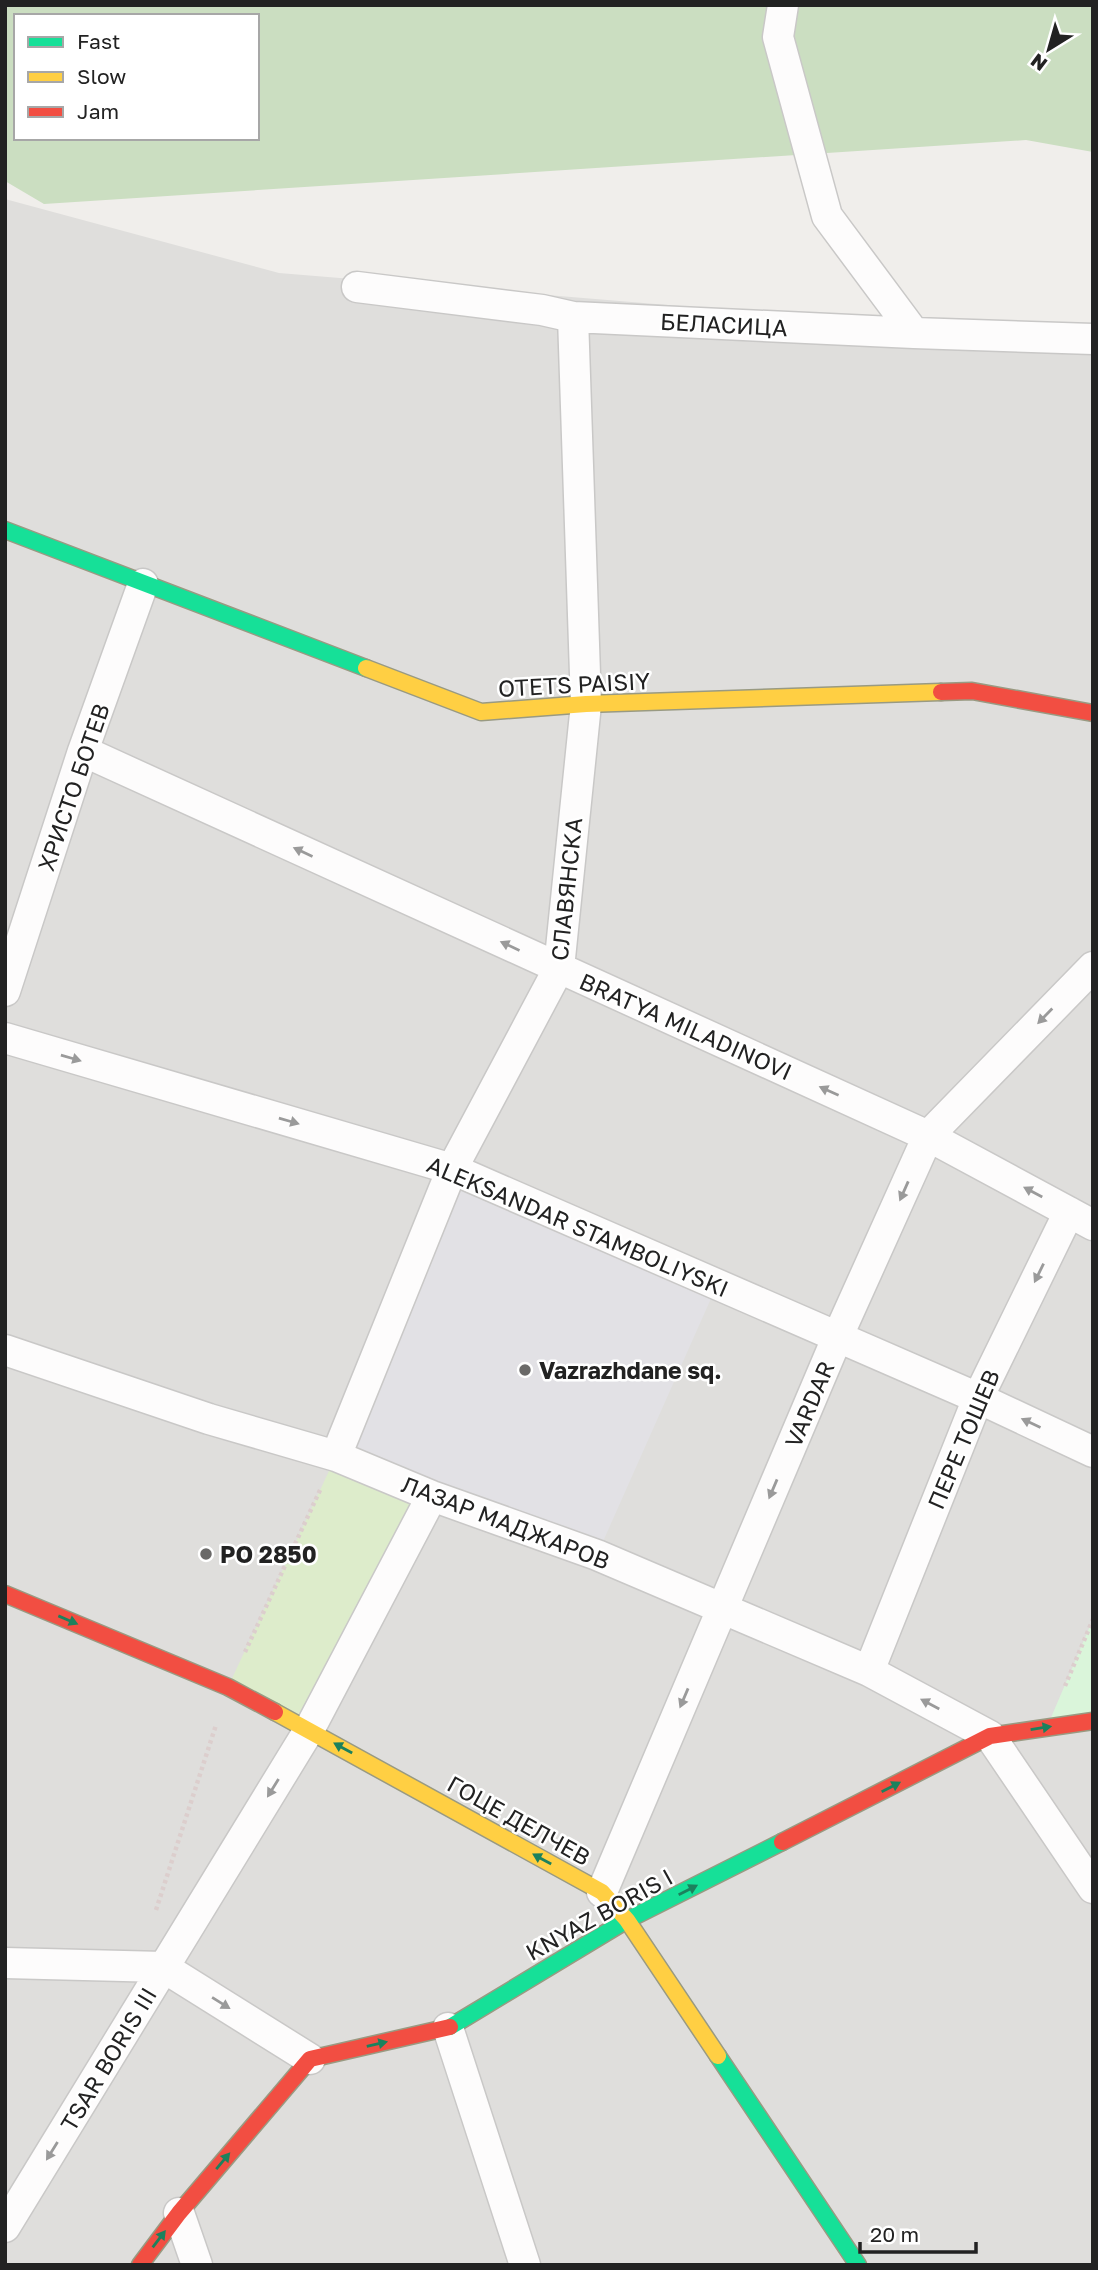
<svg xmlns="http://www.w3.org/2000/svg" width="1098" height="2270" font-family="'Golos Text',sans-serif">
<rect width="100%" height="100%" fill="#f0eeeb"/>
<path fill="#dfdedc" d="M 5,199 L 279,273 L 1093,340 L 1093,2265 L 5,2265 Z"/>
<path fill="#ddeccb" d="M 336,1456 L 432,1496 L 309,1730 L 228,1687 Z"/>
<path fill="#cbdec1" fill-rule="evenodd" d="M 5,5 L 1093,5 L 1093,152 L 1026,140 L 44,204 L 5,181 ZM 16,16 L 257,16 L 257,138 L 16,138 Z"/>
<path fill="#daf5da" d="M 1093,1619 L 1093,1721 L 1047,1727 Z"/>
<path fill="#e2e1e5" d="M 452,1169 L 717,1285 L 597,1555 L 336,1456 Z"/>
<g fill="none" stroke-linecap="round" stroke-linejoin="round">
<g stroke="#c9c8c7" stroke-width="33">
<path id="street" d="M 783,5 L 778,37 L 827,216 L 914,333
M 357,287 L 542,310 L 573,317 L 914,333 L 1093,339
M 83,751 L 928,1136 L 1093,1225
M 5,991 L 83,751 L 143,584
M 5,1038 L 452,1169 L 978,1398 L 1093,1452
M 5,1350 L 209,1419 L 336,1456 L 432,1496 L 597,1555 L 869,1671 L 990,1736 L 1093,1888
M 336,1456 L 452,1169 L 559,968 L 586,704 L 573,317
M 869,1671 L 978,1398 L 1069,1212
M 602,1892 L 837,1338 L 928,1136 L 1093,967
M 5,1963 L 163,1967 L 310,2059
M 448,2028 L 525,2265
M 179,2213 L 197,2265
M 5,2227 L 309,1730 L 432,1496"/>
</g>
<g stroke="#999a82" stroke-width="19">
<path id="fast" d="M 5,530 L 366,668
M 450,2027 L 627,1920 L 782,1842
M 718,2056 L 858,2265"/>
</g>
<g stroke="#999a82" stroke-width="19">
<path id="slow" d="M 366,668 L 481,712 L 586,704 L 941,692
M 275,1712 L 602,1892 L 627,1920 L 718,2056"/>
</g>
<g stroke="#999a82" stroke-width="19">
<path id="jam" d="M 941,692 L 972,691 L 1093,713
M 5,1594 L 228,1687 L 275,1712
M 782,1842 L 990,1736 L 1093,1721
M 140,2265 L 179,2213 L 310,2059 L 450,2027"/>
</g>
<path stroke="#dccecd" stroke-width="4.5" stroke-dasharray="3.5 3.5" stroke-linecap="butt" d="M 245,1652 L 321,1488
M 1065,1686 L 1093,1619
M 156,1910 L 216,1725"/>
<use href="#street" stroke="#fdfcfc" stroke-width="30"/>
<use href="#fast" stroke="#16e098" stroke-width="16"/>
<use href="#slow" stroke="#ffcf43" stroke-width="16"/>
<use href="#jam" stroke="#f24e42" stroke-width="16"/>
</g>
<defs><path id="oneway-solid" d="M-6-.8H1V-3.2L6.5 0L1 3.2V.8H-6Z" transform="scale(1.75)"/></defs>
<g fill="#9a9a9a">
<use href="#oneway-solid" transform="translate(303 852) rotate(-155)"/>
<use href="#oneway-solid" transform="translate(510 946) rotate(-155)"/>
<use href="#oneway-solid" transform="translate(1045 1016) rotate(134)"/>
<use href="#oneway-solid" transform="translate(71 1058) rotate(16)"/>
<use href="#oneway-solid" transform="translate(829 1091) rotate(-156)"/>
<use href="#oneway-solid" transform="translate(289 1121) rotate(16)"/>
<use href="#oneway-solid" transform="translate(904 1191) rotate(114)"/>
<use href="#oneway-solid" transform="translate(1033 1192) rotate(-152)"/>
<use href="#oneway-solid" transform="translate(1039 1273) rotate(116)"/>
<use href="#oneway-solid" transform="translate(1031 1423) rotate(-155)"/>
<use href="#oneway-solid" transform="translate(773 1489) rotate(113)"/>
<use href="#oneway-solid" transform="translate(684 1698) rotate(113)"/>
<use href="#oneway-solid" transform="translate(930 1704) rotate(-152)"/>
<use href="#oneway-solid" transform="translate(273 1788) rotate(122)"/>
<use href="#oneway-solid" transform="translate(221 2003) rotate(32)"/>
<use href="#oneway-solid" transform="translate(52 2151) rotate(122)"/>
</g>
<g fill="#1c815d">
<use href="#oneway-solid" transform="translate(68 1620) rotate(23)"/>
<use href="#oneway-solid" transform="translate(1041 1728) rotate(-9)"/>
<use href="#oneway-solid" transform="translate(343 1748) rotate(-151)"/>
<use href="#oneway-solid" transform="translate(891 1787) rotate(-27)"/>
<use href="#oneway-solid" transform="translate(542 1859) rotate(-151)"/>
<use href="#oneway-solid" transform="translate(688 1890) rotate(-27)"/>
<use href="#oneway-solid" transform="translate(377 2044) rotate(-13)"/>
<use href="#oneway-solid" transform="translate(223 2161) rotate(-50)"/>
<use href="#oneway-solid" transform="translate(159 2239) rotate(-53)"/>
</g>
<g fill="#6a6968" stroke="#fff" stroke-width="2.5">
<circle cx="525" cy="1370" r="7"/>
<circle cx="206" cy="1554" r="7"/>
</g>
<g text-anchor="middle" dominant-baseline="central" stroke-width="5" stroke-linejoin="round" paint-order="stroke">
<g font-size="23" fill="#222" stroke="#fff">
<text transform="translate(724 324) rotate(3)">БЕЛАСИЦА</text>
<text transform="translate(574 684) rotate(-3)">OTETS PAISIY</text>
<text transform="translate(73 787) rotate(-71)">ХРИСТО БОТЕВ</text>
<text transform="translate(566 889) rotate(-84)">СЛАВЯНСКА</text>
<text transform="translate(686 1026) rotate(24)">BRATYA MILADINOVI</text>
<text transform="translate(578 1226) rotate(23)">ALEKSANDAR STAMBOLIYSKI</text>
<text transform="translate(809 1404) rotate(-67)">VARDAR</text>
<text transform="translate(963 1439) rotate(-67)">ПЕРЕ ТОШЕВ</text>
<text transform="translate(506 1522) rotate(21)">ЛАЗАР МАДЖАРОВ</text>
<text transform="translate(519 1820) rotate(29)">ГОЦЕ ДЕЛЧЕВ</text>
<text transform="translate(599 1914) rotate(-29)">KNYAZ BORIS I</text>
<text transform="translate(108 2059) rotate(-59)">TSAR BORIS III</text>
</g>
<g font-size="23" font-weight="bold" fill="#222" stroke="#fff" text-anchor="start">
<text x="539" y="1370">Vazrazhdane sq.</text>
<text x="220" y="1554">PO 2850</text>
</g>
</g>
<rect width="1098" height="2270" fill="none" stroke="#222222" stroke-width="14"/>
<rect x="14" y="14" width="245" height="126" fill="#ffffff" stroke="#a7a7a7" stroke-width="2"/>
<rect x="28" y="37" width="35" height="10" fill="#16e098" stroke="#a7a7a7" stroke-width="2"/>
<text x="77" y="49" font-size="21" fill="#222222">Fast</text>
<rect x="28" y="72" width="35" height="10" fill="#ffcf43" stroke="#a7a7a7" stroke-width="2"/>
<text x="77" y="84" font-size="21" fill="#222222">Slow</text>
<rect x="28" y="107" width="35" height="10" fill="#f24e42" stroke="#a7a7a7" stroke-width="2"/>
<text x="77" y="119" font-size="21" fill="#222222">Jam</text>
<g transform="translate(1049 49) rotate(217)" stroke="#ffffff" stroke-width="5" paint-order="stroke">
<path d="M0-5L12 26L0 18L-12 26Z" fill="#222222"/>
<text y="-10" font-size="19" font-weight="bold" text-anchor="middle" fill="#222222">N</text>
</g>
<path d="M860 2242v10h116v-10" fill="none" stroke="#222222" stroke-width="3.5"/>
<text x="870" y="2242" font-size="21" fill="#222222" stroke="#ffffff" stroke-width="5" paint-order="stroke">20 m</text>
</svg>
